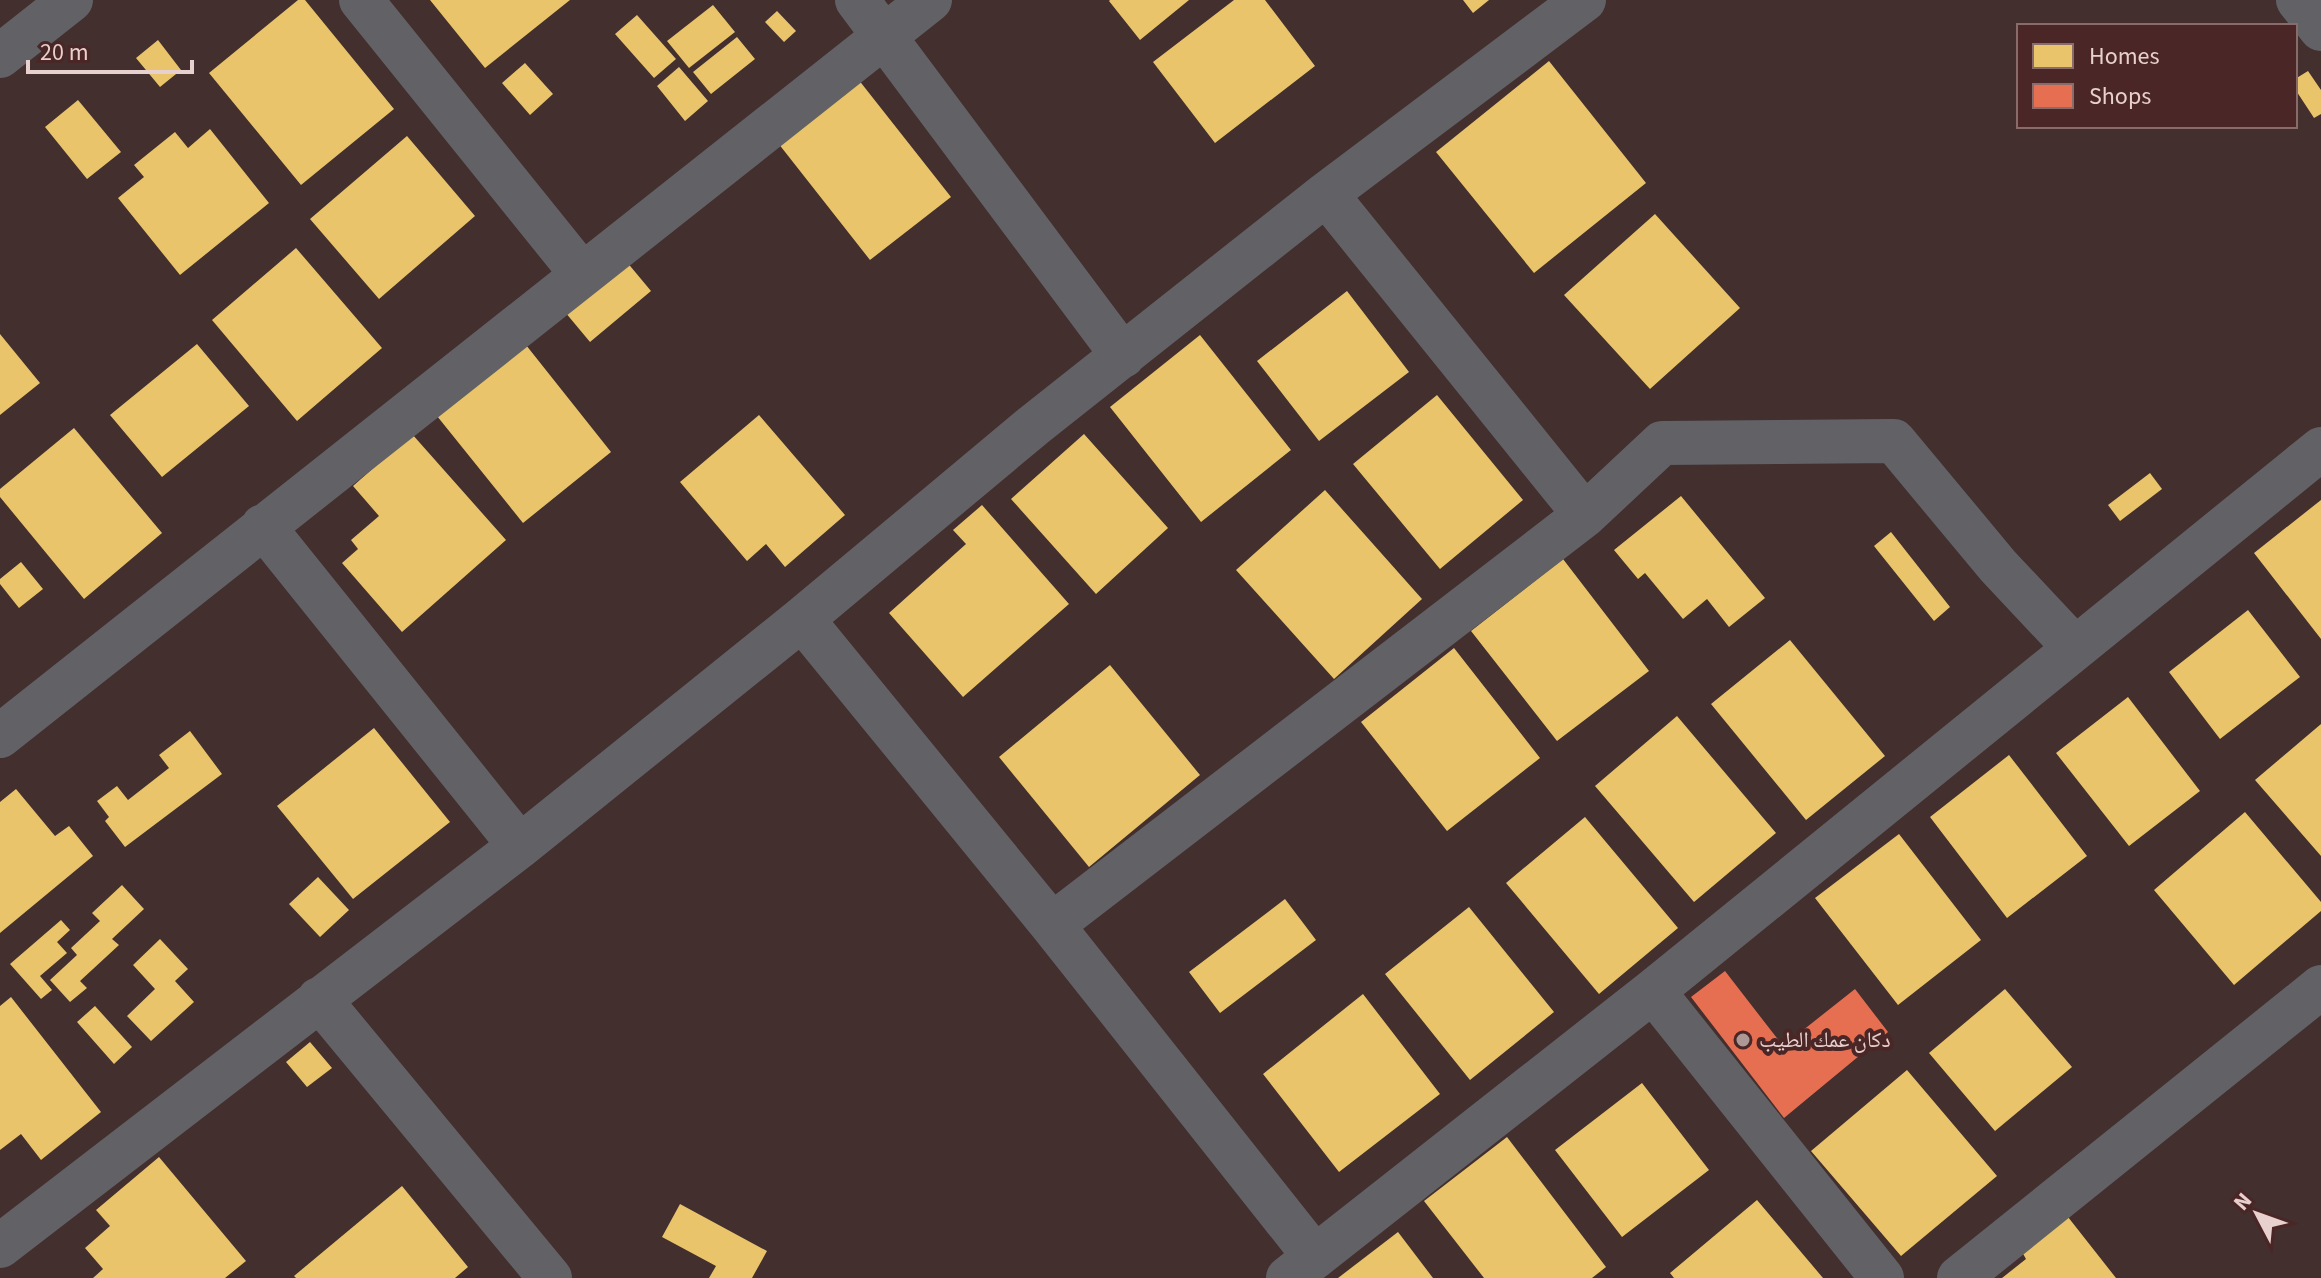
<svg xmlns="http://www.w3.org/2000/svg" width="2321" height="1278" font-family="'Source Sans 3','Noto Naskh Arabic',sans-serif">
<rect width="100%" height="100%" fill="#422f2e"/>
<path fill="#e9c46a" d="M 298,0 L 305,0 L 394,109 L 301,185 L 209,73 Z
M 430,0 L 570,0 L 485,68 Z
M 1110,0 L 1189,0 L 1140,40 L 1109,1 Z
M 1234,0 L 1265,0 L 1315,66 L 1215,143 L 1153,62 Z
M 1463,0 L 1489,0 L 1473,13 Z
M 713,5 L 735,32 L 689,68 L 667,41 Z
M 777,11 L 796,31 L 784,42 L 765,22 Z
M 637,15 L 676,59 L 654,78 L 615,34 Z
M 737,37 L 755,59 L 711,94 L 693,72 Z
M 158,40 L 181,70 L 160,87 L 136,58 Z
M 1549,61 L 1646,183 L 1534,273 L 1436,152 Z
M 525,63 L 553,94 L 530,115 L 502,83 Z
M 679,67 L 708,101 L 685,121 L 657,86 Z
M 2308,71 L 2321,90 L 2321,114 L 2314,118 L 2295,89 L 2295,79 Z
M 858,79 L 951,197 L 870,260 L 778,143 Z
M 78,100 L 121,152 L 87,179 L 45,127 Z
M 210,129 L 269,203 L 180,275 L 118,198 L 144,177 L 134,165 L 175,132 L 188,148 Z
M 407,136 L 475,216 L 379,299 L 310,219 Z
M 1655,214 L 1740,308 L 1650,389 L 1564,295 Z
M 296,248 L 382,348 L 297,421 L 212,320 Z
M 626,261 L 651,291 L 590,342 L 565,312 Z
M 1347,291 L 1409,372 L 1319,441 L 1257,361 Z
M 0,334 L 40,383 L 0,415 Z
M 1200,335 L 1291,450 L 1201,522 L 1110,407 Z
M 197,344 L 249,406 L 162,477 L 110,415 Z
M 526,345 L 611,452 L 523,523 L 437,416 Z
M 1437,395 L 1523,500 L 1440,569 L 1353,464 Z
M 759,415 L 845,515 L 785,567 L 766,544 L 747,561 L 680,482 Z
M 74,428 L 162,533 L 84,599 L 0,497 L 0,489 Z
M 412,434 L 506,540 L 402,632 L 342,563 L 358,549 L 351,540 L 379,516 L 353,486 Z
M 1084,434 L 1168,528 L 1096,594 L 1011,499 Z
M 2150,473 L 2162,489 L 2120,521 L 2108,505 Z
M 1325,490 L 1422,599 L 1334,679 L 1236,570 Z
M 1681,496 L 1765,598 L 1729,627 L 1707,599 L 1683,619 L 1645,573 L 1638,579 L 1614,550 Z
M 2321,500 L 2321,639 L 2254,553 Z
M 982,505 L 1069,604 L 963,697 L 889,613 L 966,544 L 953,530 Z
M 1891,532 L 1950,607 L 1934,621 L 1874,546 Z
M 1563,559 L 1649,671 L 1557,741 L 1471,631 Z
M 21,562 L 43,589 L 19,608 L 0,584 L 0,579 Z
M 2248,610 L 2300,677 L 2220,739 L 2169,672 Z
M 1790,640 L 1885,756 L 1806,820 L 1711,704 Z
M 1454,648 L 1540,758 L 1447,831 L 1361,722 Z
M 1110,665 L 1200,775 L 1089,867 L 999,757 Z
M 2128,697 L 2200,791 L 2129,846 L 2056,753 Z
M 1677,716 L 1776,833 L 1694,902 L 1595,786 Z
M 2321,724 L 2321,856 L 2255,780 Z
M 374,728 L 450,822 L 353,899 L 277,806 Z
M 190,731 L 222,774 L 125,847 L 105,821 L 109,817 L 97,801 L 117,786 L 128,800 L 169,768 L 159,755 Z
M 2009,755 L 2087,856 L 2007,918 L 1930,817 Z
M 16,789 L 55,836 L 69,826 L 93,856 L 0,933 L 0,802 Z
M 2245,812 L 2321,902 L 2321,911 L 2234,985 L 2154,890 Z
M 1585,817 L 1678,928 L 1599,994 L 1506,883 Z
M 1899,834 L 1981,940 L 1898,1005 L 1815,898 Z
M 318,877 L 349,910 L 320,937 L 289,904 Z
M 122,885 L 144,909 L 112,939 L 119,945 L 80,981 L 87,988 L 70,1002 L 50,980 L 77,955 L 71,948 L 100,921 L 92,913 Z
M 1285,899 L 1316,940 L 1220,1013 L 1189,972 Z
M 1469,907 L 1554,1012 L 1470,1080 L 1385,974 Z
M 61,920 L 70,930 L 57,942 L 67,953 L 40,976 L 52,990 L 41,999 L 10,964 Z
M 160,939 L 188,969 L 175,981 L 194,1002 L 151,1041 L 127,1016 L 155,989 L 133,965 Z
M 2005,989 L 2072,1067 L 1995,1131 L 1929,1053 Z
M 1363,994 L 1440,1094 L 1339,1172 L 1263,1074 Z
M 11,997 L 101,1112 L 41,1160 L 21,1134 L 0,1150 L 0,1006 Z
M 95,1006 L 132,1047 L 114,1064 L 77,1022 Z
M 310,1042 L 332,1068 L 307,1087 L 286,1062 Z
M 1907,1070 L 1997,1176 L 1901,1256 L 1811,1151 Z
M 1642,1083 L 1709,1170 L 1622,1237 L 1555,1150 Z
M 1507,1137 L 1606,1267 L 1592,1278 L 1484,1278 L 1424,1201 Z
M 159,1157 L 246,1261 L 225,1278 L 93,1278 L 103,1269 L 85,1248 L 110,1226 L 96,1210 Z
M 402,1186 L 468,1267 L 455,1278 L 296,1278 L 294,1276 Z
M 1757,1200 L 1823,1278 L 1674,1278 L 1670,1273 Z
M 680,1204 L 767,1251 L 752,1278 L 709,1278 L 716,1266 L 662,1237 Z
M 2068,1217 L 2116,1278 L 2002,1278 L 2026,1259 L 2022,1252 Z
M 1398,1232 L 1433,1278 L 1338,1278 Z"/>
<path fill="#e76f51" d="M 1725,971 L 1783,1046 L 1855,989 L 1888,1032 L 1784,1118 L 1691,997 Z"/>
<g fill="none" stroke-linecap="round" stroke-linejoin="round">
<path stroke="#626266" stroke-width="44" d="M 361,0 L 581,273
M 857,0 L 1123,356
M 2298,0 L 2321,29
M 0,56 L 71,0
M 1326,194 L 1585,515
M 263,526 L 520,846
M 802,619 L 1052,925 L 1315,1257
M 0,736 L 930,0
M 1052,925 L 1585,515 L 1662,443 L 1894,441 L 1998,566 L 2075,648
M 1653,991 L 1882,1278
M 319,999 L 550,1278
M 0,1246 L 520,846 L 802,619 L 1033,426 L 1326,194 L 1584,0
M 1288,1278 L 1653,991 L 2321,449
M 1959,1278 L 2321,987"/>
</g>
<circle fill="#ae9896" stroke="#4a2726" stroke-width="3" cx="1743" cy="1040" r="8"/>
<g text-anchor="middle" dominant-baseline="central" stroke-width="8" stroke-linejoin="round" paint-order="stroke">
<g font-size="22" fill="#e8d0ce" stroke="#4a2726" text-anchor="start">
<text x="1759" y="1040">دكان عمك الطيب</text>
</g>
</g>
<rect x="2017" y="24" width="280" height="104" fill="#4a2726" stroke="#896b69" stroke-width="2"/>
<rect x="2033" y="44" width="40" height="24" fill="#e9c46a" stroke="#896b69" stroke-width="2"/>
<text x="2089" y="64" font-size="24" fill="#e8d0ce">Homes</text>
<rect x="2033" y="84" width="40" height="24" fill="#e76f51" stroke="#896b69" stroke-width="2"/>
<text x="2089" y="104" font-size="24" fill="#e8d0ce">Shops</text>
<g transform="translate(2257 1214) rotate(311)" stroke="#4a2726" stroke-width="6" paint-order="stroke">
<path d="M0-6L14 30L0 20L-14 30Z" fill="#e8d0ce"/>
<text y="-12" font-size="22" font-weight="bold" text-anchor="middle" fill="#e8d0ce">N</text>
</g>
<path d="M28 60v12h164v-12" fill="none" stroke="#e8d0ce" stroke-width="4"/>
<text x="40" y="60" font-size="24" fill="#e8d0ce" stroke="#4a2726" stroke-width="6" paint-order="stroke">20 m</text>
</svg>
